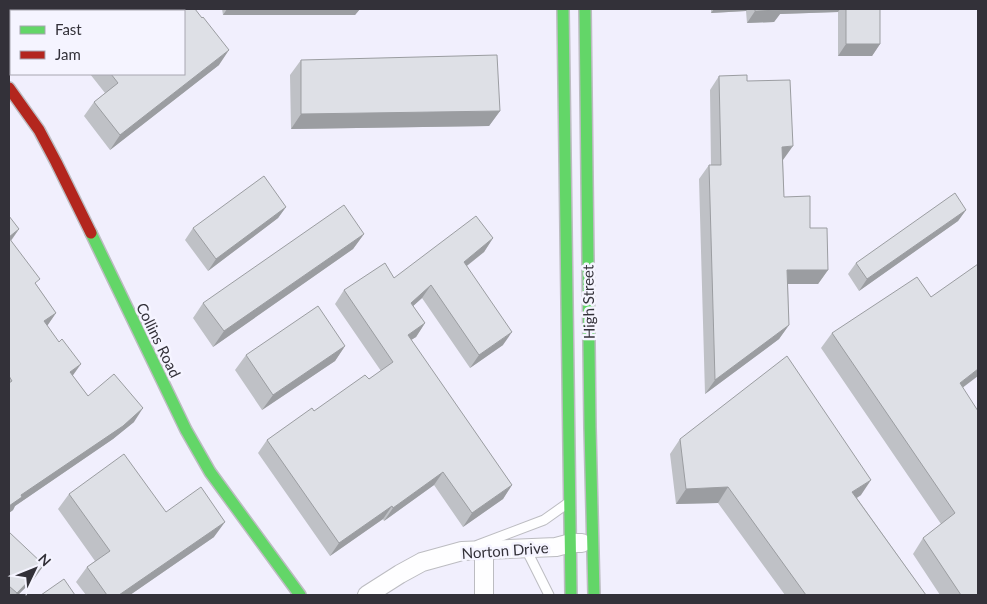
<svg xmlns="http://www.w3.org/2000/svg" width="987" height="604" font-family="Lato,sans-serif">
<rect width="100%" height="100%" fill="#f7f7fc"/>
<path fill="#f1effd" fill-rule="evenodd" d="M 9,9 L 978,9 L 978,595 L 9,595 ZM 11,11 L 184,11 L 184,74 L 11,74 Z"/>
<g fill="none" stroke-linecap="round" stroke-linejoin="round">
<g stroke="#bcbcc1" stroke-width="11">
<path id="lane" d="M 478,545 L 544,520 L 568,503
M 526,549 L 549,595"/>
</g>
<g stroke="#bcbcc1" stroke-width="20">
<path id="street" d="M 367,595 L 400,574 L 422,562 L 462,551 L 556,547 L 571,543 L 582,543
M 484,595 L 484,550"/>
</g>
<g stroke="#bcbcc1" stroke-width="14">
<path id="fast" d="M 563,9 L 571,595
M 585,9 L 590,428 L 594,595
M 91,233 L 186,430 L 210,472 L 300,595"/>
</g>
<g stroke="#bcbcc1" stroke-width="14">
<path id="jam" d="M 9,88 L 39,130 L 56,162 L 91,233"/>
</g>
<use href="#lane" stroke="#fefeff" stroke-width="9"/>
<use href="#street" stroke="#fefeff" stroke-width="18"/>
<use href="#fast" stroke="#63d668" stroke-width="11"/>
<use href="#jam" stroke="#b3261e" stroke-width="11"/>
</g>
<path fill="#bfc1c6" d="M 35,9 L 195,9 L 219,65 L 110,150 L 84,116 L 94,102 L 105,93 L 90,74 L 184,74 L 184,11 L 37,11 Z
M 222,9 L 360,9 L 355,15 L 223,15 Z
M 711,9 L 880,9 L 880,44 L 872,56 L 838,56 L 838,12 L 780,14 L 774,22 L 747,23 L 746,11 L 711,13 Z
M 301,60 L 500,111 L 489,126 L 291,129 L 290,75 Z
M 719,76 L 747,81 L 783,160 L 784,197 L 810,228 L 828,270 L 818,284 L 788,284 L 789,325 L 779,339 L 705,394 L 699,179 L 709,165 L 711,165 L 710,90 Z
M 286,207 L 278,218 L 208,271 L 185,240 L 193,228 Z
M 966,210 L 958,221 L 859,291 L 848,274 L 856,263 Z
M 9,216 L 19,229 L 11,241 L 36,284 L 56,313 L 47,326 L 73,376 L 88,396 L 134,422 L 113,439 L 15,506 L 13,510 L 9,513 Z
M 364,234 L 353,249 L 213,347 L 193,318 L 203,303 Z
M 493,238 L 484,252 L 467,266 L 503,345 L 470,368 L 422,298 L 413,306 L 425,323 L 416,337 L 411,340 L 512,485 L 503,499 L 463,527 L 434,485 L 384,521 L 383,519 L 330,556 L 258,453 L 267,440 L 314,411 L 369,379 L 381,371 L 335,304 L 344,290 L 394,278 Z
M 832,333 L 963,388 L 978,595 L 940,595 L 913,554 L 923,538 L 941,524 L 821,348 Z
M 345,346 L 335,361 L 262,410 L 235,370 L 246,355 Z
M 680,439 L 861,495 L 857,498 L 926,595 L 785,595 L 718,503 L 676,504 L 670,454 Z
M 69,494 L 166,512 L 214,537 L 130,595 L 86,595 L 76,582 L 87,567 L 95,561 L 58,509 Z
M 9,532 L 34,579 L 18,595 L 9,595 Z"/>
<path fill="#9b9da1" d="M 227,9 L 360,9 L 355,15 L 223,15 Z
M 714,9 L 748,9 L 746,11 L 711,13 Z
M 778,9 L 840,9 L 838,12 L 780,14 L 774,22 L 747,23 L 755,11 Z
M 846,44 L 880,44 L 872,56 L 838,56 Z
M 229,50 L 219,65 L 110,150 L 120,135 Z
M 500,111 L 489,126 L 291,129 L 301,114 Z
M 793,146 L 783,160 L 772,161 L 782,147 Z
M 286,207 L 278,218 L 208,271 L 216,259 Z
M 966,210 L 958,221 L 859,291 L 867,279 Z
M 19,229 L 9,243 L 9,237 Z
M 364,234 L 353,249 L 213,347 L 224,331 Z
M 493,238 L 484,252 L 455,275 L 464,262 Z
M 787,270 L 828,270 L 818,284 L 777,284 Z
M 431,285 L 422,298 L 402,316 L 411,303 Z
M 56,313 L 47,326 L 44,321 Z
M 425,323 L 416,337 L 398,348 L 408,335 Z
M 789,325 L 779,339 L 705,394 L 715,380 Z
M 512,332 L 503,345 L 470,368 L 479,355 Z
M 345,346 L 335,361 L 262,410 L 273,395 Z
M 81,364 L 71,378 L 70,372 Z
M 978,369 L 978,376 L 949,398 L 960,383 Z
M 143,408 L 134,422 L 113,439 L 15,506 L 13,510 L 9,513 L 9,506 L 21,495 Z
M 443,472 L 434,485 L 384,521 L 393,508 Z
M 871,480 L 861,495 L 842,507 L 852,492 Z
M 512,485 L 503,499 L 463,527 L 472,513 Z
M 728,487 L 718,503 L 676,504 L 686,489 Z
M 392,506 L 383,519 L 330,556 L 339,543 Z
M 225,522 L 214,537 L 130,595 L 119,595 Z
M 44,565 L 34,579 L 18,595 L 15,595 Z"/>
<path fill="#dee0e6" stroke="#9b9da1" d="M 56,9 L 195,9 L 202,18 L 203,17 L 229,50 L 120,135 L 94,102 L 118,83 L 111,74 L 184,74 L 184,11 L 58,11 Z
M 755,9 L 782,9 L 782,10 L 755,11 Z
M 846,9 L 880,9 L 880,44 L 846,44 Z
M 497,55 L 500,111 L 301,114 L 301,60 Z
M 747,75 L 747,81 L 790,80 L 793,146 L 782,147 L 784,197 L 810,196 L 810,228 L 827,228 L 828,270 L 787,270 L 789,325 L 715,380 L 709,165 L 721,165 L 719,76 Z
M 264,176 L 286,207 L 216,259 L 193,228 Z
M 955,193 L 966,210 L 867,279 L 856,263 Z
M 344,205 L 364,234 L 224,331 L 203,303 Z
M 9,216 L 19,229 L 9,237 Z
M 476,216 L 493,238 L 464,262 L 512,332 L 479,355 L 431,285 L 411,303 L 425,323 L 408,335 L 512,485 L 472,513 L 443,472 L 393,508 L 392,506 L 339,543 L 267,440 L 312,408 L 314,411 L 365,375 L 369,379 L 393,362 L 344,290 L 385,263 L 394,278 Z
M 9,238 L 40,279 L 35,283 L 56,313 L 44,321 L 59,342 L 62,339 L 81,364 L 70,372 L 88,396 L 114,374 L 143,408 L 123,426 L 21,495 L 22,497 L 9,506 L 9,383 L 12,381 L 9,376 Z
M 978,264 L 978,369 L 960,383 L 978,411 L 978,595 L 961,595 L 923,538 L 955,513 L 832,333 L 917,277 L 931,297 Z
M 318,306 L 345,346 L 273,395 L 246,355 Z
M 787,356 L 871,480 L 852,492 L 926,595 L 806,595 L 728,487 L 686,489 L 680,439 Z
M 124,454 L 166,512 L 201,487 L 225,522 L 119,595 L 107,595 L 87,567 L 110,551 L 69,494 Z
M 9,532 L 44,565 L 17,593 L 9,586 Z
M 64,579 L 75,595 L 41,595 Z"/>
<g text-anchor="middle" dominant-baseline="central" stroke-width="5" stroke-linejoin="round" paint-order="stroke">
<g font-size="15" fill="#333139" stroke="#f5f4ff">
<text transform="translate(588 302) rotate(-91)">High Street</text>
<text transform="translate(159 340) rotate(64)">Collins Road</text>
<text transform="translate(505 550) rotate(-4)">Norton Drive</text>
</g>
</g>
<rect width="987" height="604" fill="none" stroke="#333139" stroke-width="20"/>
<rect x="10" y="10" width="175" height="65" fill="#f5f4ff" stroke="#a7a6b0"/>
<rect x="20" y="26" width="25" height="8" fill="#63d668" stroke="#a7a6b0"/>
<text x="55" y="35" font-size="15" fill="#333139">Fast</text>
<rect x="20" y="51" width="25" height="8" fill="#b3261e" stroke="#a7a6b0"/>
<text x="55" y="60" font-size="15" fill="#333139">Jam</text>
<g transform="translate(35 569) rotate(47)" stroke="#f5f4ff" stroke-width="4" paint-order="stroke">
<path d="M0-4L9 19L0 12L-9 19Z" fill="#333139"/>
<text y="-8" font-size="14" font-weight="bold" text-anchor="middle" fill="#333139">N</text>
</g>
</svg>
